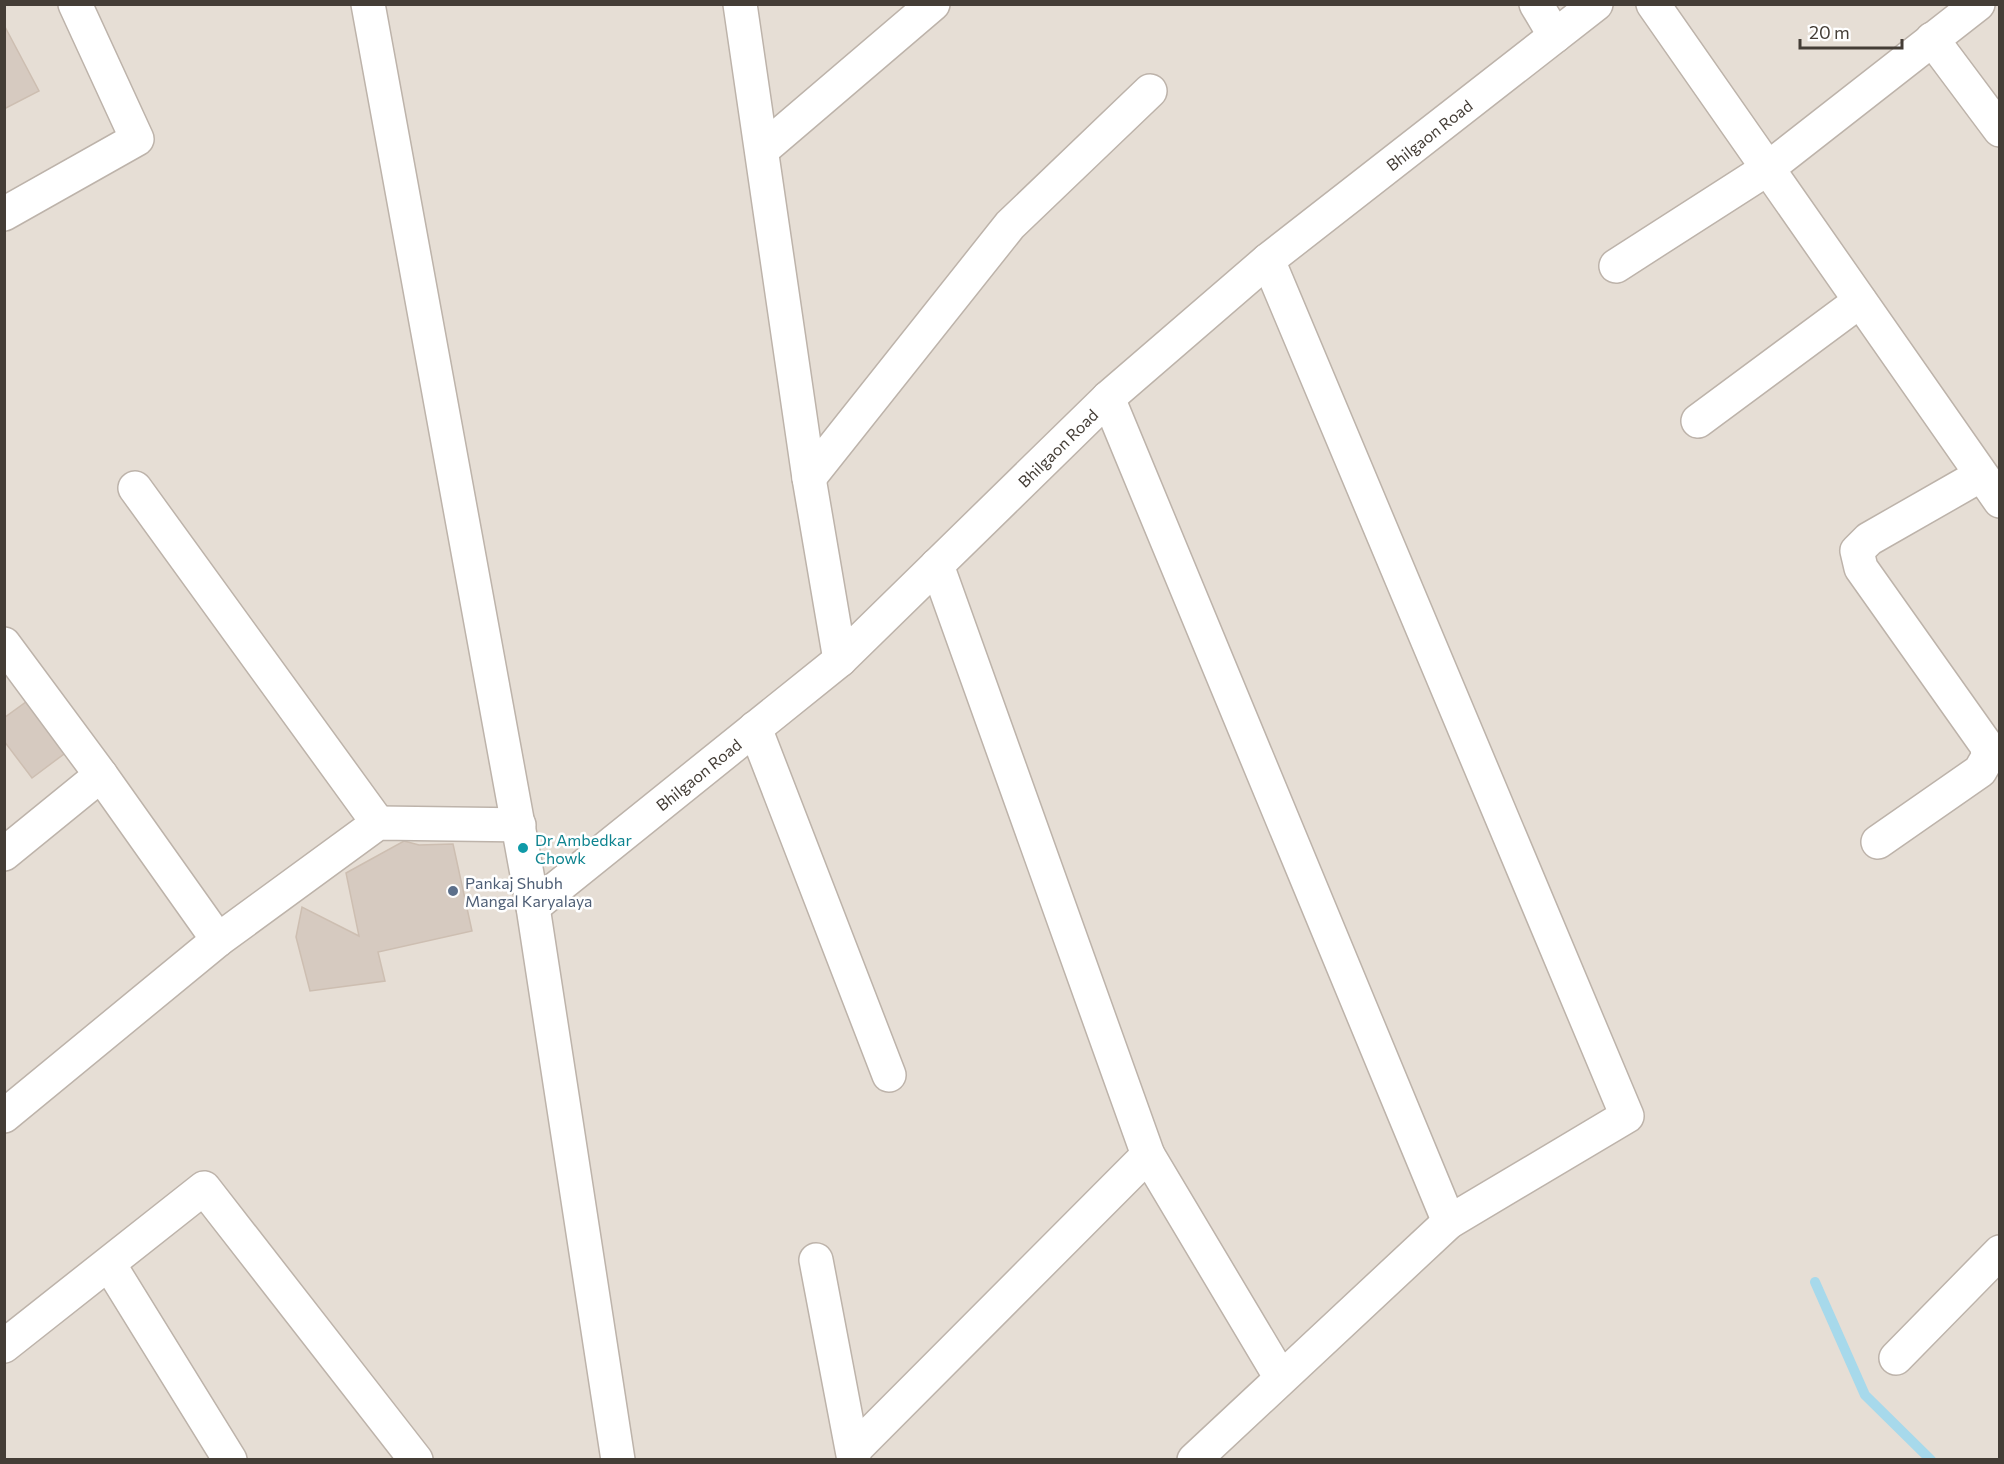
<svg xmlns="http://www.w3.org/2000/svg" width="2004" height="1464" font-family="Commissioner,sans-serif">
<rect width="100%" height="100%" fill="#f2ede7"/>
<path fill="#e6ded5" d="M 5,5 L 1999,5 L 1999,1459 L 5,1459 Z"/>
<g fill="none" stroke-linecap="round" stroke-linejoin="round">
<path stroke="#a7d9eb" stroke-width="10" d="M 1815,1282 L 1865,1395 L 1931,1460"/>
</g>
<path fill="#d6cac0" stroke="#cdbeb1" stroke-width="1.5" d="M 4,25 L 39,91 L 4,109 Z
M 30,699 L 68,751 L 32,778 L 4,741 L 4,718 Z
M 404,841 L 419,845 L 453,844 L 472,931 L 378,952 L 385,981 L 310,991 L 296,937 L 302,907 L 359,936 L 346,873 Z"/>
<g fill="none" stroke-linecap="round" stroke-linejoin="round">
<g stroke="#bdb3aa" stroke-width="36">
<g id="minor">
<path d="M 368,4 L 533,907 L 618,1460"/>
<path d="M 740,4 L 809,478 L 840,660"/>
<path d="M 1536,4 L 1555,36"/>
<path d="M 1653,4 L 2000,501"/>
<path d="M 1932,39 L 2000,130"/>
<path d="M 762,150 L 933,4"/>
<path d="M 4,214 L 137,139 L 75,4"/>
<path d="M 1616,266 L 1767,169 L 1978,4"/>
<path d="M 1108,398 L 1449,1222"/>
<path d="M 1698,421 L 1860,301"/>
<path d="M 809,478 L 1010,225 L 1150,91"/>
<path d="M 135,488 L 378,823"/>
<path d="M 4,644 L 101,775 L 218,940"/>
<path d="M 755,728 L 889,1075"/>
<path d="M 1878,842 L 1980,771 L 1988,757 L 1987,746 L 1861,568 L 1857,551 L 1869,539 L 1981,475"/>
<path d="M 4,854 L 101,775"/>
<path id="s1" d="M 533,907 L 840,660 L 1108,398 L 1268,260 L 1596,4"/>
<path d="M 4,1116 L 218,940 L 378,823 L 519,825"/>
<path d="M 1148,1155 L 1281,1378"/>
<path d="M 816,1260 L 854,1460"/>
<path d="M 109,1264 L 230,1460"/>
<path d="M 4,1346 L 204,1188 L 416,1460"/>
<path d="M 1896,1358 L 2000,1252"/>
<path d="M 853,1451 L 1148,1155 L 937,565"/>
<path d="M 1194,1460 L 1449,1222 L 1627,1116 L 1268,260"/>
</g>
</g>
<use href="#minor" stroke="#fff" stroke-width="33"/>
</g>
<circle fill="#0f9aa8" stroke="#fff" stroke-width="2" cx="523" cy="848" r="6"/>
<circle fill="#5c6f8a" stroke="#fff" stroke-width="2" cx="453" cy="891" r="6"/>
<g text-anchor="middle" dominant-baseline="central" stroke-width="5" stroke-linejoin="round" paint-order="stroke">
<g font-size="16" fill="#443d36" stroke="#fff">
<text stroke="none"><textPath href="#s1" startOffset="1184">Bhilgaon Road</textPath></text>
<text stroke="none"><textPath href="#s1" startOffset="698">Bhilgaon Road</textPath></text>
<text stroke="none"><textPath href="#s1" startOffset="212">Bhilgaon Road</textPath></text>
</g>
<g font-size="16" fill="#0d838f" stroke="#fff" text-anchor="start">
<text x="535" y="839">Dr Ambedkar<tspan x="535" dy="18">Chowk</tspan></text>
</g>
<g font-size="16" fill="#4e5e75" stroke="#fff" text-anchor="start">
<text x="465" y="882">Pankaj Shubh<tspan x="465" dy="18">Mangal Karyalaya</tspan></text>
</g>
</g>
<rect width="2004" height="1464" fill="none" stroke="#443d36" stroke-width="12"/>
<path d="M1800 39v9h102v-9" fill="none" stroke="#443d36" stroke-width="3"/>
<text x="1809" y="39" font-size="18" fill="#443d36" stroke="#ffffff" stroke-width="4.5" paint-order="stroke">20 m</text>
</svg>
